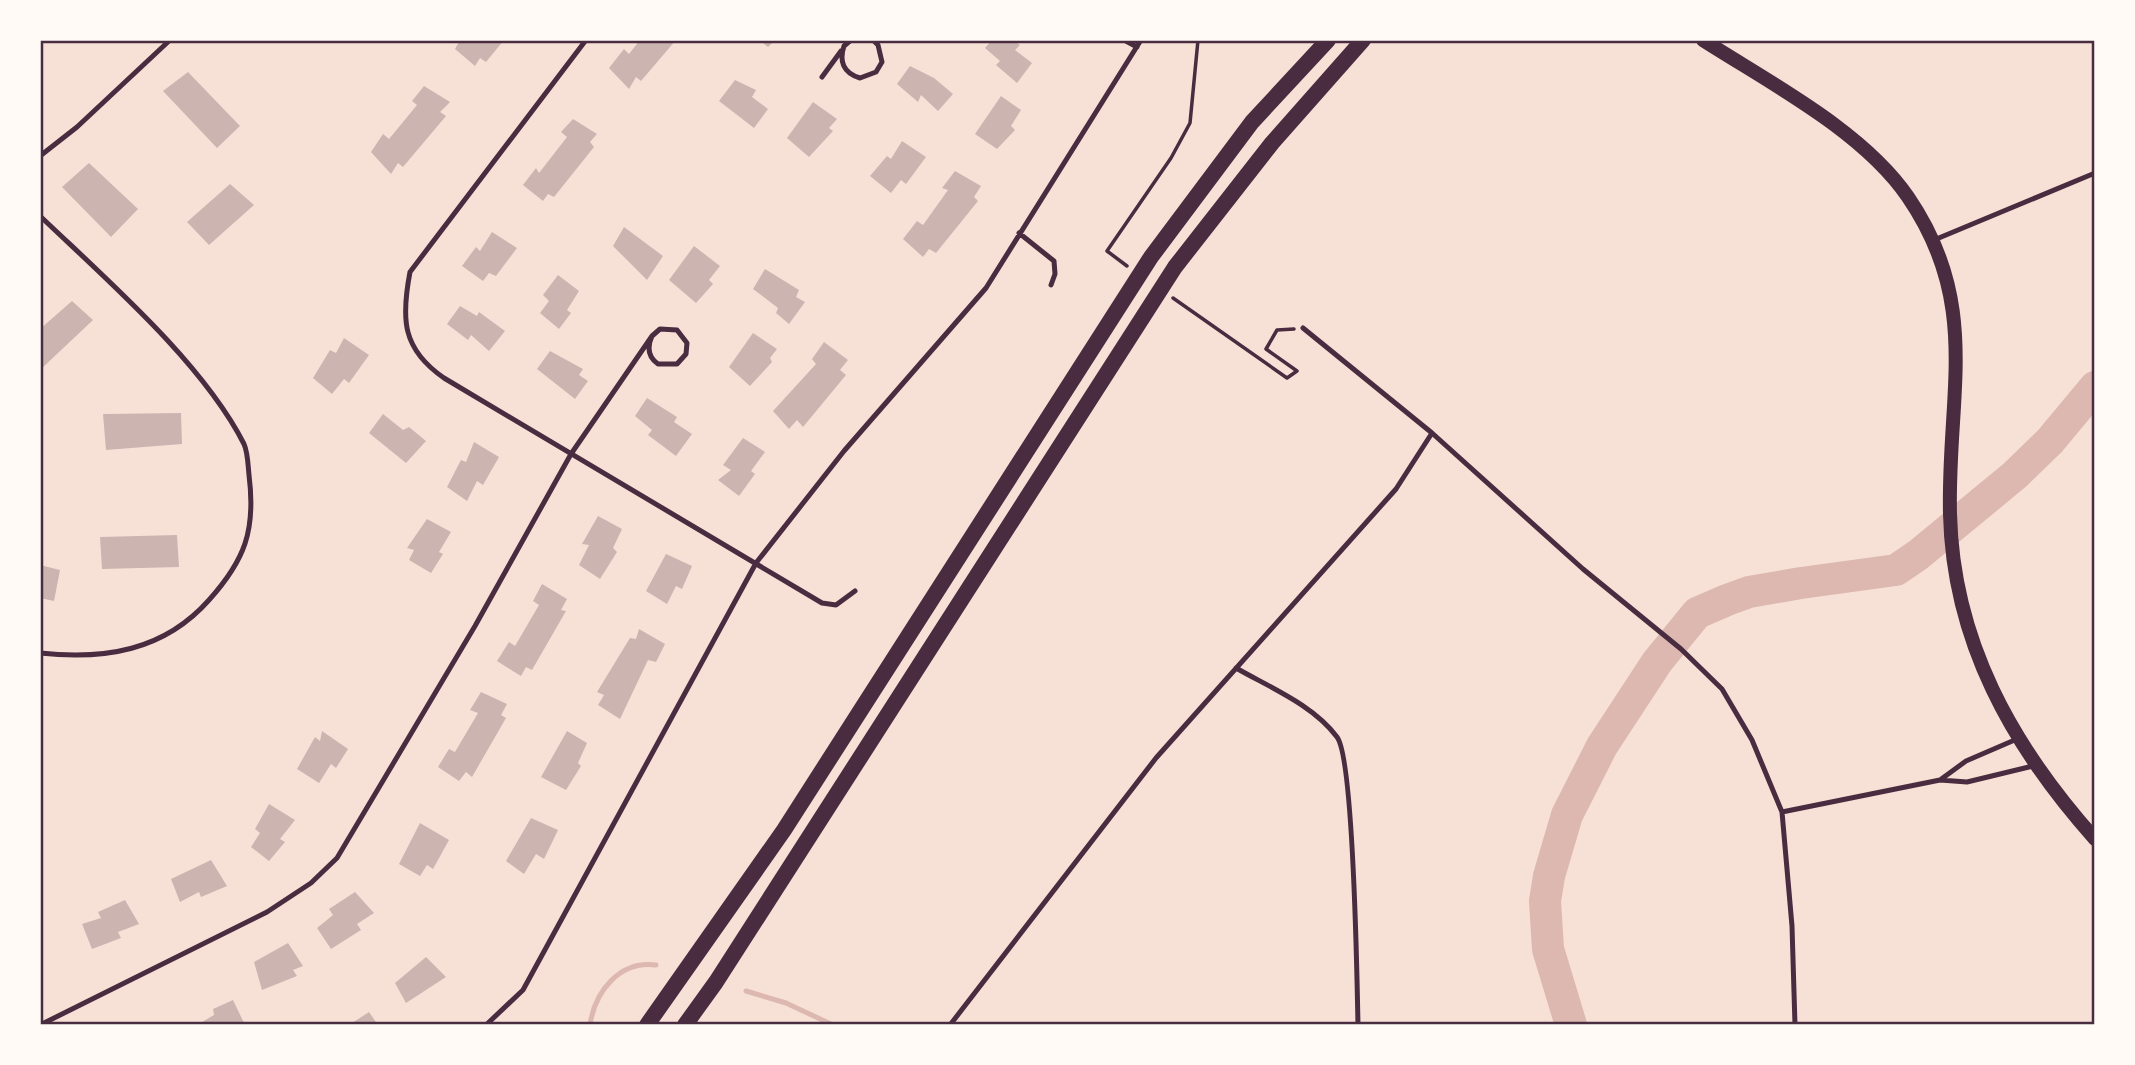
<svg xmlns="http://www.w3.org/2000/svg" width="2135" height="1065" font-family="Helvetica,sans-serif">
<rect width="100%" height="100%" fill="#f7e1d7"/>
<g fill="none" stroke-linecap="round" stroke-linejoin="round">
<path stroke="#dcb8b0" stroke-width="5" d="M 746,991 L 786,1003 L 833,1025
M 590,1025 C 595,991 620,960 656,965"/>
<path stroke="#dcb8b0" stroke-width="32" d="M 1571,1025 L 1548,949 L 1545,901 L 1549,876 L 1567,815 L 1602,746 L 1657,662 L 1697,613 L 1727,600 L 1749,592 L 1801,583 L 1896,570 L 1918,555 L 2015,475 L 2050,441 L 2095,387"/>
</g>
<path fill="#ccb4b1" d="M 460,40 L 504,40 L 486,62 L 480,58 L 475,66 L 455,49 Z
M 640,40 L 676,40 L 641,81 L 636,77 L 629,89 L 609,68 L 624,49 L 629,54 Z
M 759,40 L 775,40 L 768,47 Z
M 992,40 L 1013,40 L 1020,45 L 1015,50 L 1032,63 L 1017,83 L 996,65 L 1000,61 L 985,48 Z
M 910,66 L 934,78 L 953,94 L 938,111 L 921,95 L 918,102 L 897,84 Z
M 188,72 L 240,126 L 217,148 L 163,91 Z
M 735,80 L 756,90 L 752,97 L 768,109 L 754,128 L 719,101 Z
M 424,86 L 450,102 L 440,112 L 446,116 L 403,167 L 398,163 L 391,174 L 371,152 L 383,134 L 389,139 L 417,105 L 412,101 Z
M 1001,96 L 1021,110 L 1011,126 L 1015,130 L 997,149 L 975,134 Z
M 813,102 L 837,119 L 829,128 L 833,131 L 809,157 L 787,138 Z
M 573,119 L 597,134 L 590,142 L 594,147 L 554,197 L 548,194 L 543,201 L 523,185 L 536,168 L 539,173 L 567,137 L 561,132 Z
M 902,141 L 926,157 L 906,184 L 901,180 L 891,193 L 870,176 L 887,156 L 891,159 Z
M 89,163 L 138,209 L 111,237 L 62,187 Z
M 955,171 L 981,186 L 974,197 L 978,201 L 936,253 L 929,249 L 923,257 L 903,239 L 917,221 L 923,225 L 948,190 L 942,188 Z
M 230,184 L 254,205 L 209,245 L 187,222 Z
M 624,227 L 663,256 L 647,280 L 613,246 Z
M 492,232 L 517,248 L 496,276 L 489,273 L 483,281 L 462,266 L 476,247 L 480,251 Z
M 694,246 L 720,266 L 709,280 L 713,284 L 696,303 L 669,280 Z
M 765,269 L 799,290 L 796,297 L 805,302 L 789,324 L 776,313 L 778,308 L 753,289 Z
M 558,275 L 579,291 L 567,310 L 571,313 L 559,329 L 540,313 L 549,301 L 543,295 Z
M 72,301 L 93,320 L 40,370 L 40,329 Z
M 460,306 L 477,316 L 479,312 L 505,331 L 489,351 L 471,335 L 468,340 L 447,324 Z
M 753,333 L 777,349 L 770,358 L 772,362 L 750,386 L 729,367 Z
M 344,338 L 369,355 L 349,383 L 344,379 L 332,394 L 313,378 L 330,350 L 336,353 Z
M 824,342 L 848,360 L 840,370 L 846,375 L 803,427 L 797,420 L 789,429 L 773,411 L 816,364 L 812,359 Z
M 550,351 L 583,369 L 579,375 L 588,381 L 575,399 L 537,369 Z
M 647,398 L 677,417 L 674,422 L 692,434 L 676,456 L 648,435 L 652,430 L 635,416 Z
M 181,413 L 182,444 L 106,450 L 103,414 Z
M 383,414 L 403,430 L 409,427 L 426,441 L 406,463 L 369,433 Z
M 743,438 L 765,452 L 751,471 L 755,474 L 739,496 L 718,480 L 731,470 L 723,465 Z
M 474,442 L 499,457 L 483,485 L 477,481 L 467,501 L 447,487 L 461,460 L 466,462 Z
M 598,516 L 622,529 L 613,548 L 617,552 L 600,579 L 579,565 L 589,545 L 582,544 Z
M 427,519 L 451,532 L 439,552 L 443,554 L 431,573 L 409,560 L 414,550 L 407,548 Z
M 177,535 L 179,567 L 102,569 L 100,537 Z
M 666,554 L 692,566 L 682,589 L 676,586 L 667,604 L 646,591 Z
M 40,565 L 60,570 L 54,601 L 40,598 Z
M 542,584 L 567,599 L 561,610 L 566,611 L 532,670 L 526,667 L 521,676 L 497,661 L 509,642 L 515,646 L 539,605 L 533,601 Z
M 639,629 L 665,644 L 656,662 L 648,660 L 620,719 L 598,705 L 604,695 L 597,692 L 630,638 L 636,639 Z
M 481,692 L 507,704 L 501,715 L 506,718 L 472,777 L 466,772 L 459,781 L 438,767 L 449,749 L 455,752 L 478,713 L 470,710 Z
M 322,731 L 348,749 L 336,768 L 331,764 L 319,783 L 297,769 L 315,737 L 320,741 Z
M 567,731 L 587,743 L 578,763 L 581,766 L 566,790 L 541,777 Z
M 269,804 L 295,820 L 280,839 L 285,842 L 269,861 L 251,847 L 260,833 L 255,829 Z
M 531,818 L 558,830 L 544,859 L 536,854 L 524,874 L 506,861 Z
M 420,823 L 449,840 L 433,869 L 427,865 L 420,876 L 399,864 Z
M 211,860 L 227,886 L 201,897 L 199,892 L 180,902 L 171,879 Z
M 355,892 L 374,913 L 357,924 L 361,930 L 331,949 L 317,928 L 333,915 L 329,909 Z
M 125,900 L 139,924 L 118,932 L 121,938 L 92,949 L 82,924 L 101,918 L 98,912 Z
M 288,943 L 303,966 L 293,970 L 297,976 L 262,990 L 254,962 Z
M 426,957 L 446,977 L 406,1003 L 395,983 Z
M 233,1000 L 245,1025 L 197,1025 L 214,1015 L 213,1009 Z
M 369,1012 L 378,1025 L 349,1025 Z"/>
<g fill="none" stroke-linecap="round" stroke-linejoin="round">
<path stroke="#4a2c40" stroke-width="3.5" d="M 1127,266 L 1107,251 L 1171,158 L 1190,123 L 1198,40
M 1173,298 L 1287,378 L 1297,371 L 1266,349 L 1277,330 L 1294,329"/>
<path stroke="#4a2c40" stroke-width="5" d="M 586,40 L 410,272 C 401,319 402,349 444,378 L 822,603 L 836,605 L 855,591
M 851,40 L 844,46 C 839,61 843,73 860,78 L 876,72 L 882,62 L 878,45 L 873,40
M 1124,40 L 1137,47
M 822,77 L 841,51
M 40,156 L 77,127 L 170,40
M 40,216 C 106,279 203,363 244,444 C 248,453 248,466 249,475 C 256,530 245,560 209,600 C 164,651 104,660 40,653
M 1019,233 L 1054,261 L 1055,274 L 1051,285
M 1934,240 L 2095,173
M 1303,328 L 1432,433 L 1583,569 L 1681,649 L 1722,689 L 1752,740 L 1782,812 L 1792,926 L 1795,1025
M 1236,668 C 1271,688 1313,705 1337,737 C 1354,759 1357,982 1358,1025
M 1940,780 L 1966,761 L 2017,739
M 1782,812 L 1940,780 L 1967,782 L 2033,766
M 40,1025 L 267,912 L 311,883 L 337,858 L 475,626 L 571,454 L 652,336 L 660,329 L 677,330 L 687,343 L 686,354 L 677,364 L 658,364 C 648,357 647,347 652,336
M 486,1025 L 523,990 L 756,563 L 844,451 L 986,288 L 1141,40
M 950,1025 L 1156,758 L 1396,489 L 1432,433"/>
<path stroke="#4a2c40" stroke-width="14" d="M 1703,40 C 1770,83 1863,131 1908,197 C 1982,305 1947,395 1950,514 C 1953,641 2012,746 2095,839"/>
<path stroke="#4a2c40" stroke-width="16" d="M 647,1025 L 784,830 L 1151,257 L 1252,122 L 1328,40
M 685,1025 L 716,982 L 1175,267 L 1272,143 L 1363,40"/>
</g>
<rect width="2135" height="1065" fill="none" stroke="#fffaf5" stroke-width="84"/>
<rect x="42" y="42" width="2051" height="981" fill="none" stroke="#4a2c40" stroke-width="2.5"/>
</svg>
